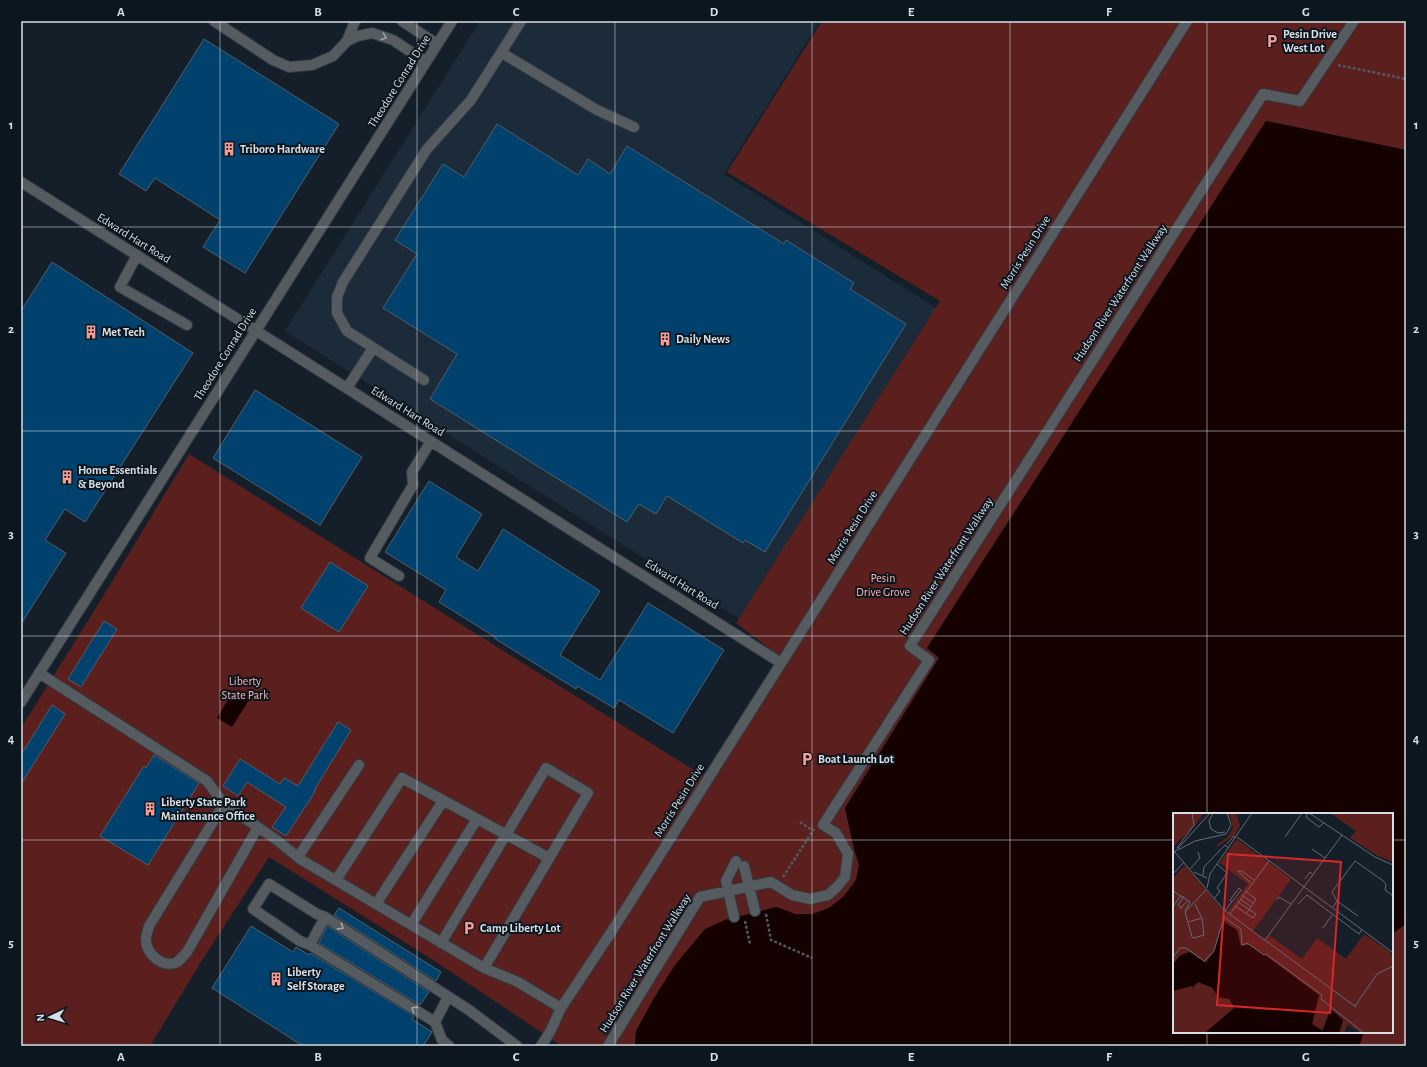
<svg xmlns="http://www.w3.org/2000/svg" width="1427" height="1067" font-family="'Alegreya Sans',sans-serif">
<rect width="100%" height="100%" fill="#151f29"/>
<path fill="#1b2b39" d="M 480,21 L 820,21 L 724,174 L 936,308 L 740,619 L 285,331 Z"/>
<path fill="#5b1f1e" d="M 822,21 L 1406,21 L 1406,150 L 1266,121 L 927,648 L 939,658 L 845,808 L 854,849 L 859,865 L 856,880 L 844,896 L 829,908 L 813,914 L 795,914 L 776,907 L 725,920 L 636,1031 L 635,1046 L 562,1046 L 430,958 L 269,857 L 201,962 L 150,1046 L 21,1046 L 21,728 L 102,598 L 189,454 L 713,782 L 788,662 L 736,623 L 940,301 L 727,172 Z
M 1406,858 L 1406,1046 L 1286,1046 L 1284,1032 L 1392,1032 L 1392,859 Z"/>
<path fill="#160101" d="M 1266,121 L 1406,150 L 1406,924 L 1392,934 L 1392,814 L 1174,814 L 1174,1032 L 1363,1032 L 1361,1042 L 1358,1046 L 635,1046 L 636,1031 L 654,998 L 675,965 L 705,929 L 725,920 L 777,907 L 795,914 L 813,914 L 829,908 L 844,896 L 856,880 L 859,865 L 854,849 L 845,808 L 939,658 L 927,648 Z
M 234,690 L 249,700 L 232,727 L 217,718 Z"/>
<path fill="#00416e" stroke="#525e6a" d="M 204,39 L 339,124 L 245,273 L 203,247 L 220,220 L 155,178 L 146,191 L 119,174 Z
M 497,124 L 578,175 L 588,159 L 610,174 L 627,146 L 784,244 L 786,240 L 854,283 L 850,289 L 906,324 L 765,552 L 745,540 L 743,543 L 667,496 L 656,514 L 639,504 L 627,522 L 430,399 L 457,354 L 383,308 L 417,254 L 395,240 L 443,164 L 464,177 Z
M 52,262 L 193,353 L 85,522 L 65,509 L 45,540 L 66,553 L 21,624 L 21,311 Z
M 255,390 L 362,457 L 320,525 L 213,458 Z
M 429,481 L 482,514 L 456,557 L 478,571 L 503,529 L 600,591 L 560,655 L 600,680 L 648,603 L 724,650 L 673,733 L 619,700 L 614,708 L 577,686 L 576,689 L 494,638 L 495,637 L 439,602 L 446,590 L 385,552 Z
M 330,562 L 368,586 L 339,632 L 301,608 Z
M 104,621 L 117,629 L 81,687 L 68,679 Z
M 52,705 L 65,714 L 21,784 L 21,755 Z
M 338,722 L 351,730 L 316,787 L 313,795 L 286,836 L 272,827 L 286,807 L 247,782 L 238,796 L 223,786 L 240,759 L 280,784 L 284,778 L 296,785 L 296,784 L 298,786 Z
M 154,755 L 199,783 L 148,865 L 100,836 L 144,766 L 146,768 Z
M 339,908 L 441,972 L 436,981 L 334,915 Z
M 251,926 L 293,952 L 296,947 L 309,955 L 310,953 L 414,1016 L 412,1019 L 432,1032 L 423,1046 L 303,1046 L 212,988 Z
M 327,926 L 429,992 L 420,1005 L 319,943 Z"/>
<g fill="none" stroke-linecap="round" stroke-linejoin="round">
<g stroke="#303a43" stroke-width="12">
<path id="minor" d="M 214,21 L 273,60 L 289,67 L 312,65 L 333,56 L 347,41 L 358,36 L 372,33 L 393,40 L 426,62
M 402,21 L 437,44
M 347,41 L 355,21
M 502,53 L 597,110 L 634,127
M 21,182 L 781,663
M 137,255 L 120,287 L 187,325
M 424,380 L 347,331 L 337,313 L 337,297 L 343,282 L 427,149 L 471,100 L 521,21
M 347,388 L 373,348
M 399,576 L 370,558 L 413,485 L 412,472 L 431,441
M 39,673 L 207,781 L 224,804 L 278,841 L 300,859 L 484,968 L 518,982 L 561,1008
M 21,702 L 452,21
M 224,804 L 149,926 C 148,930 146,935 146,938 C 145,953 161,967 175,963 C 180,961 183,956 187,952 L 258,827
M 298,857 L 359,765
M 744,866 L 755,911
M 336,880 L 402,778 L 549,858
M 376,904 L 443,801
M 734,917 L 726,881 L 736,861
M 411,925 L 477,819
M 441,943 L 546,768 L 588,793 L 484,968
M 310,945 L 300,941 L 253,909 L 269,884 L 317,914 L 325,917
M 448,997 L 435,1022 L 310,945 L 325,917 L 469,1010 L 517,1046
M 435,1022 L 442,1040 L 449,1046
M 541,1046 L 550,1032 L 561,1008 L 610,934 L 1187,21
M 608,1046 L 700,897 L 771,882 L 792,895 L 810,899 L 828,895 L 837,887 L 845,877 L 848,854 L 836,833 L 823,825 L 929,660 L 910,646 L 1263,94 L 1300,101 L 1354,21"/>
</g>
<path stroke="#505962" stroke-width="2.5" stroke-dasharray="3 2" stroke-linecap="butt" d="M 1338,65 L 1406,79
M 800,822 L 812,830
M 783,877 L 814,829
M 766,914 L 771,940 L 812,958
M 745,921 L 750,944"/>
<use href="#minor" stroke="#565b60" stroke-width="10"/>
</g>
<defs><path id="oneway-chevron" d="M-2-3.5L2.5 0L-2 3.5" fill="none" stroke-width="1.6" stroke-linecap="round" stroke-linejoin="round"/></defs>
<g stroke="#9da3a9">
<use href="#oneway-chevron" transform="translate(384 37) rotate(19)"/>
<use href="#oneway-chevron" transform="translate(341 927) rotate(33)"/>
<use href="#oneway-chevron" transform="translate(414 1009) rotate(-148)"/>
</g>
<path fill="none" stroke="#d7dee5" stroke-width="1" stroke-opacity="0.55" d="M 220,21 L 220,1046M 417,21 L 417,1046M 615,21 L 615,1046M 812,21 L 812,1046M 1010,21 L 1010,1046M 1207,21 L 1207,814M 21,227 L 1406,227M 21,431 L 1406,431M 21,636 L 1406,636M 21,840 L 1174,840M 1392,840 L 1406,840M 1207,1032 L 1207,1046"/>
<defs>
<g id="parking-bare" transform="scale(1.08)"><path d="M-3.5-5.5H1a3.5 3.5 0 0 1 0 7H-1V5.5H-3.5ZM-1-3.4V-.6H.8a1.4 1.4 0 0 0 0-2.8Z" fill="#f59c95" stroke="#0c161f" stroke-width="2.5" paint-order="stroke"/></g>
<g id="building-bare" transform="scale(1.08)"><path d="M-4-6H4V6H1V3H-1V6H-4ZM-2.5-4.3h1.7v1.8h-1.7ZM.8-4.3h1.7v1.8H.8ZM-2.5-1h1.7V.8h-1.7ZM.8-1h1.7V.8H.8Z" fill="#f59c95" stroke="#0c161f" stroke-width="2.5" paint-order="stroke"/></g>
</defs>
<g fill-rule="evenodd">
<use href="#parking-bare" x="1272" y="41"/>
<use href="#building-bare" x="229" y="149"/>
<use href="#building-bare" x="91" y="332"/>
<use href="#building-bare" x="665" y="339"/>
<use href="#building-bare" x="67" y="477"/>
<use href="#parking-bare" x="807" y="759"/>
<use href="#building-bare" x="150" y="809"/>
<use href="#parking-bare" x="469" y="928"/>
<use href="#building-bare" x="276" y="979"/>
</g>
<g text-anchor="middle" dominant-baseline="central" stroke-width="4" stroke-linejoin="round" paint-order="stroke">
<g font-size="12" font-weight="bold" fill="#d7dee5" stroke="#0c161f" text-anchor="start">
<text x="1283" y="34">Pesin Drive<tspan x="1283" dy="14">West Lot</tspan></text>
<text x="240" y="149">Triboro Hardware</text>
<text x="102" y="332">Met Tech</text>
<text x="676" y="339">Daily News</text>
<text x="78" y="470">Home Essentials<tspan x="78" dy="14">&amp; Beyond</tspan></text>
<text x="818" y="759">Boat Launch Lot</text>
<text x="161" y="802">Liberty State Park<tspan x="161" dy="14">Maintenance Office</tspan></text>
<text x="480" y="928">Camp Liberty Lot</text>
<text x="287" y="972">Liberty<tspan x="287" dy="14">Self Storage</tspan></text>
</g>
<g font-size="12" fill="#d7dee5" stroke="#0c161f">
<text transform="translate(399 81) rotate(-58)">Theodore Conrad Drive</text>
<text transform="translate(134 238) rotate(32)">Edward Hart Road</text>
<text transform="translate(1025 252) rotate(-58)">Morris Pesin Drive</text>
<text transform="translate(1120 293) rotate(-57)">Hudson River Waterfront Walkway</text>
<text transform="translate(225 354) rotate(-58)">Theodore Conrad Drive</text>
<text transform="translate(408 411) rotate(32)">Edward Hart Road</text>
<text transform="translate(852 527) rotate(-58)">Morris Pesin Drive</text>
<text transform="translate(946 566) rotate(-57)">Hudson River Waterfront Walkway</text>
<text transform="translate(682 584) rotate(32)">Edward Hart Road</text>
<text transform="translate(679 800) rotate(-58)">Morris Pesin Drive</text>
<text transform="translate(645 963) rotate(-58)">Hudson River Waterfront Walkway</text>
</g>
<g font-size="12" fill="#ffb3ad" stroke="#0c161f">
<text x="883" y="578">Pesin<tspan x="883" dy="14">Drive Grove</tspan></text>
<text x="245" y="681">Liberty<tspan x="245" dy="14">State Park</tspan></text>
</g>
</g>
<g transform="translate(1173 813)">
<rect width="220" height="220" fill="#151f29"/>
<path d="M 31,0 L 22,13 L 0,34 L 0,1 ZM 56,0 L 63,0 L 67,13 L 62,22 L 46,33 L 43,32 L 54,25 L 60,15 ZM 157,0 L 220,0 L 220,49 L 205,43 L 177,25 L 183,18 ZM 64,26 L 118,66 L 80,118 L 92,127 L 96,122 L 129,146 L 144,125 L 173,146 L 191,121 L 216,138 L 220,144 L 220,220 L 187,220 L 175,211 L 171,220 L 166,220 L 170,207 L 156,200 L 149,218 L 139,211 L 140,202 L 92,142 L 76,132 L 68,133 L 65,126 L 41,139 L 33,150 L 8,142 L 0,151 L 0,65 L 12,52 L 53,101 L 75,71 L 46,50 ZM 25,169 L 46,178 L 67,193 L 34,220 L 0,220 L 0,177 Z" fill="#5b1f1e"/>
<path d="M 50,108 L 64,117 L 68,133 L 76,132 L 92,142 L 146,182 L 139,211 L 150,218 L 156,200 L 160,198 L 170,207 L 166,220 L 32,220 L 61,195 L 60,192 L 56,186 L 45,184 L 39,174 L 25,169 L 20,174 L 22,180 L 19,173 L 0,178 L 0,151 L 8,142 L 17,139 L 33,150 L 41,139 Z" fill="#160101"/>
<path fill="none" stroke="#636b74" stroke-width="1" d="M 40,0 L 36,8 L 38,16 L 45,20 L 52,19M 134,0 L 133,4 L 146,14 L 151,10M 136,0 L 202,44 L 220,52M 64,24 L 219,139M 112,24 L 129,0M 54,31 L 61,23 L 63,25M 4,35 L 21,12 L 19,0M 139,36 L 152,45M 0,37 L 51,97 L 183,194M 5,37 L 22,28 L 53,21 L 58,12 L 54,0M 0,41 L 37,0M 17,56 L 27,45 L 25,39M 21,59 L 34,65M 0,61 L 11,49M 30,62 L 31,54 L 52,32 L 56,35M 132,66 L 137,59 L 140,62M 78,70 L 65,58 L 69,58 L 81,67M 34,75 L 37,61 L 79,0M 0,78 L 17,89 L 12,98M 72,78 L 83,86 L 73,101M 69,82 L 80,90M 41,86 L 47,78 L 44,75 L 54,60 L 44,51M 67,86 L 77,93M 104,87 L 106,84 L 118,91M 164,88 L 185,103M 22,91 L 29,105 L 31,122 L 21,125 L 19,124 L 12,99 L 34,76M 125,91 L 134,82 L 186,121 L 189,116M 1,92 L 8,82M 62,93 L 80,105 L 83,101 L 65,89M 160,94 L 164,88 L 159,79 L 182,48 L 209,67 L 213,71 L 212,77 L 220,83M 9,95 L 5,92 L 11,83M 7,96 L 15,87M 52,98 L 57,91 L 59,89 L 68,77 L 66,75 L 57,87 L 59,89M 57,101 L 96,48M 15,109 L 29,105M 150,115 L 159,102M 92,127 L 169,22M 0,144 L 7,135 L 13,135 L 31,148 L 41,138 L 51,104 L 68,116 L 69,132 L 74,130 L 91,142 L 93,141 L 149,182 L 148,186 L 191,220M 182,193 L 204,161 L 220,153"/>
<path fill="#d62828" fill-opacity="0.15" stroke="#d62828" stroke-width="2" d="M 55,41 L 168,49 L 157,200 L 44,192 Z"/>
<rect width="220" height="220" fill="none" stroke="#d7dee5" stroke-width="2"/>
</g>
<rect width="1427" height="1067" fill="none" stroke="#0c161f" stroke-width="44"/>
<g transform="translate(50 1017) rotate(266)" stroke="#0c161f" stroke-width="3" paint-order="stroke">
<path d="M0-3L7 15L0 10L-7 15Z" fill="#d7dee5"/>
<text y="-6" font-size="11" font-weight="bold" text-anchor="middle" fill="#d7dee5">N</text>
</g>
<rect x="22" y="22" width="1383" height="1023" fill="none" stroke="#d7dee5" stroke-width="1.5"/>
<g font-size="13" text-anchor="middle" font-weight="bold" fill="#d7dee5">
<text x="121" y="16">A</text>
<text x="318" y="16">B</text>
<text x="516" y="16">C</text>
<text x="714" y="16">D</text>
<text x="911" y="16">E</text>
<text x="1109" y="16">F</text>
<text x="1306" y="16">G</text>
<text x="11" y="129">1</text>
<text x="1416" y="129">1</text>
<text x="11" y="333">2</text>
<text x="1416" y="333">2</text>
<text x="11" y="538">3</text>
<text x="1416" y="538">3</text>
<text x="11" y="743">4</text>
<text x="1416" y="743">4</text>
<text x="11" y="947">5</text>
<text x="1416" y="947">5</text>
<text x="121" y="1061">A</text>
<text x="318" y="1061">B</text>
<text x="516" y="1061">C</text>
<text x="714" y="1061">D</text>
<text x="911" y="1061">E</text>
<text x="1109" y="1061">F</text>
<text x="1306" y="1061">G</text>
</g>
</svg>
